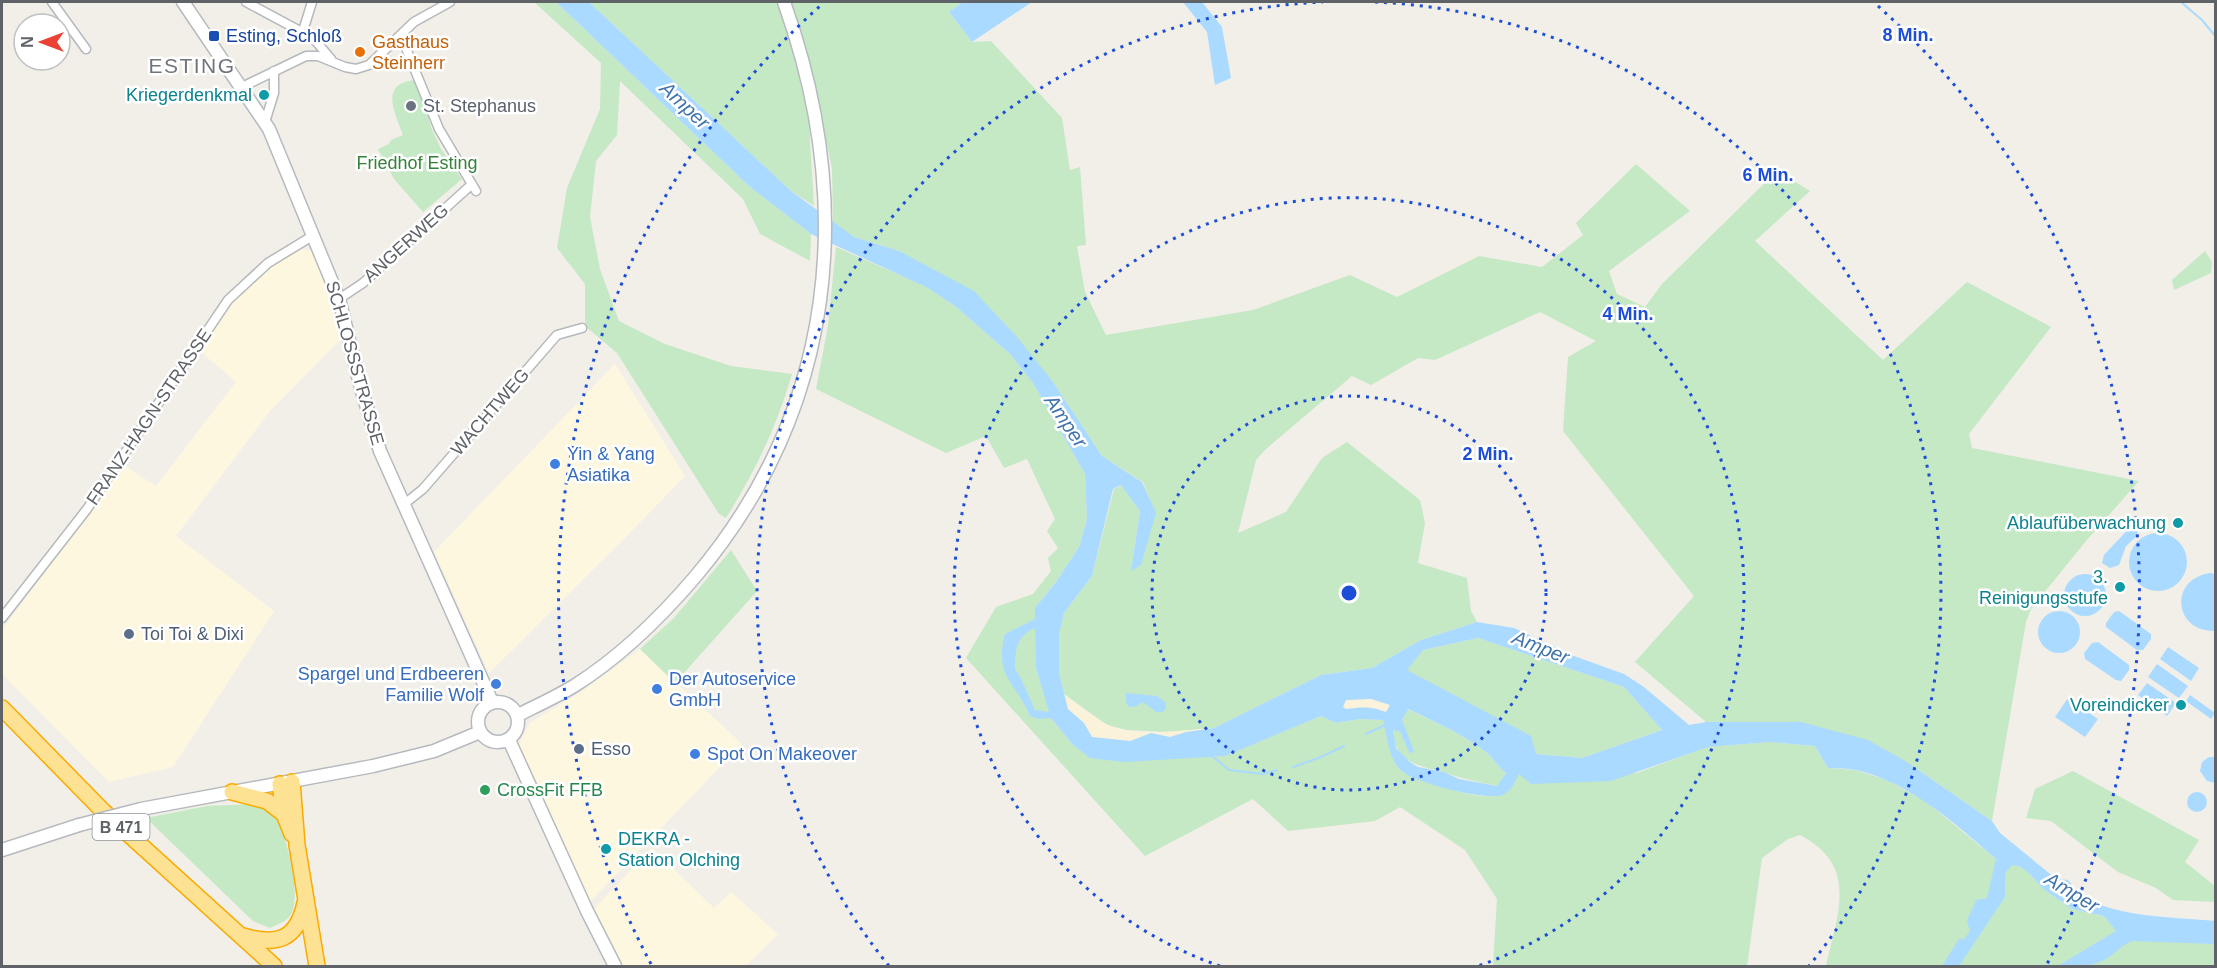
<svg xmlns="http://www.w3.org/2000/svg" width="2217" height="968" font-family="Arial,sans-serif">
<rect width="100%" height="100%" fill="#f1efe8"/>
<path fill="#fef7e0" d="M 300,248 L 313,252 L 334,299 L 342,338 L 270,411 L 176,536 L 274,611 L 173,767 L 109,782 L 2,674 L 2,630 L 124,465 L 156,486 L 236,382 L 200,351 L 233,302 L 264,270 Z
M 615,364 L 685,476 L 621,542 L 489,673 L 434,552 Z
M 640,649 L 742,744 L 588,904 L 519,744 L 530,723 L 584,690 Z
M 652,848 L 714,908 L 731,892 L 778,934 L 746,966 L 621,966 L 591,912 Z"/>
<path fill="#c5e8c5" d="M 534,2 L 556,2 L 750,187 L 811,234 L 810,261 L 760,234 L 743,199 L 620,81 L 617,135 L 596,161 L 590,217 L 600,269 L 619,321 L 665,344 L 731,366 L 792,374 C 777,426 755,472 726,518 L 719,514 L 617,353 L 585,326 L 585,284 L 557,248 L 567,188 L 600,109 L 601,63 Z
M 589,2 L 778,2 L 795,56 L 809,123 L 814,206 L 791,191 Z
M 790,2 L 963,2 L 949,12 L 972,42 L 991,41 L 1062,118 L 1070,170 L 1080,167 L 1086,245 L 1077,246 L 1085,292 L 1106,335 L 1253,310 L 1350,275 L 1397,297 L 1479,256 L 1542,267 L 1583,235 L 1576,223 L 1636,164 L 1690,211 L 1609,271 L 1617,294 L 1645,307 L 1662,284 L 1777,171 L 1810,191 L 1755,241 L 1883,360 L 1967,282 L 2051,327 L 1969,434 L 1972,448 L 2139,481 L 2086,541 L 2031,609 L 2026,622 L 1992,821 L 1907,762 L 1801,722 L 1706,722 L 1635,662 L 1694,596 L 1563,431 L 1568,357 L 1596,341 L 1540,312 L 1435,360 L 1418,358 L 1371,385 L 1352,376 L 1266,449 L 1256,460 L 1238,533 L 1286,512 L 1322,458 L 1347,442 L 1420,500 L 1425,523 L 1418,563 L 1467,578 L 1471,611 L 1477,622 L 1421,640 L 1372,668 L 1321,675 L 1214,728 L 1167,732 L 1127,730 L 1107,725 L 1064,694 L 1059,673 L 1059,635 L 1064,613 L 1092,576 L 1114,489 L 1122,485 L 1140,511 L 1131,571 L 1155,513 L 1143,482 L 1102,456 L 1053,382 L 899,251 L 854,237 L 833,223 L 832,168 L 807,53 Z
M 417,80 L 431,127 L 441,149 L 462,179 L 423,212 L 394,179 L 378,149 L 389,144 L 391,140 L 403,135 C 394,111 379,82 417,80 Z
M 836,247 L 929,288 L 955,306 L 1010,354 L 1033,383 L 1085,474 L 1087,519 L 1079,547 L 1056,582 L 1035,608 L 1036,668 L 1051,718 L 1072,744 L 1193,757 L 1224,756 L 1321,716 L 1336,723 L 1360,719 L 1384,720 L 1393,759 C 1427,777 1462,802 1502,795 L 1519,774 L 1637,773 L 1707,747 L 1770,742 L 1815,746 L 1828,768 L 1855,770 L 1887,780 L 1925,801 L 1996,859 L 2021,866 L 2031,875 L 2042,888 L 2072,909 L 2104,916 L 2116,931 L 2215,944 L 2215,966 L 1826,966 C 1837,915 1860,866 1800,835 L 1788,839 L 1762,858 L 1747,966 L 1493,966 L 1497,899 L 1465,850 L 1400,807 L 1375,821 L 1288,831 L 1253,799 L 1145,856 L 966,658 L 996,607 L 1033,594 L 1051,571 L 1048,558 L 1058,548 L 1047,531 L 1055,519 L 1027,459 L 1004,468 L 986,436 L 946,453 L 816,389 L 828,326 Z
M 2205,251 L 2212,262 L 2211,273 L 2174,290 L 2172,280 Z
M 731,550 L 757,591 L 675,683 L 640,649 L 674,618 Z
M 1478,638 L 1624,687 L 1662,730 L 1582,758 L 1536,754 L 1406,670 L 1423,650 Z
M 1407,709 C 1434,722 1464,734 1487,753 C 1494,759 1498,767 1506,773 L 1497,786 C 1479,782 1463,779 1446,773 C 1428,767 1408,767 1397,748 C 1394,743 1394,735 1393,730 L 1400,732 L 1410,754 L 1402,720 Z
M 2073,771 L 2199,840 L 2185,862 L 2215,886 L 2215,902 L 2173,900 L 2156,888 L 2118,872 L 2051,821 L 2026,818 L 2035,789 Z
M 258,804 L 280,820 C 286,844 301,889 292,912 C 289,921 278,924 270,928 L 253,921 L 146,818 L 207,806 Z"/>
<path fill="#fbf3d9" d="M 1064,694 C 1077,704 1091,716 1106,724 C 1134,738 1183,730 1214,728 L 1186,732 L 1170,737 L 1151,733 L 1130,741 L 1092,737 L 1084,723 L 1068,709 Z
M 1355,699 L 1371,699 L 1391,705 L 1386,712 C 1371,706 1361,707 1346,709 L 1343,707 L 1346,700 Z"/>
<path fill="#aadaff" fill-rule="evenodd" d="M 556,2 L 589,2 L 791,191 L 854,237 L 899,251 L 974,291 L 1018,338 L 1053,382 L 1102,456 L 1142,482 L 1156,513 L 1141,565 L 1131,571 L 1140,511 L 1121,485 L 1113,489 L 1092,576 L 1064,613 L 1059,635 L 1059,673 L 1068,709 L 1084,723 L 1092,737 L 1130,741 L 1151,733 L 1170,737 L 1186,732 L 1214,728 L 1321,675 L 1372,668 L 1421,640 L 1477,622 L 1514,628 L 1574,656 L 1624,674 L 1644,687 L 1689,725 L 1706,722 L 1801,722 L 1868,740 L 1907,762 L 1992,821 L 2000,833 L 2055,878 L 2068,880 C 2072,884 2075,890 2080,894 C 2112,918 2176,917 2215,921 L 2215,944 L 2132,941 C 2122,945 2118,951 2109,957 C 2093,968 2077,966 2058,966 L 2116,931 L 2104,916 L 2072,909 L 2042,888 L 2031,875 L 2021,867 L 2012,865 L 2005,873 L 2005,897 L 1959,966 L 1942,966 L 1959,939 L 1964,939 L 1970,931 L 1967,921 L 1976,900 L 1987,898 L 1996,859 C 1954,823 1911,783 1856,770 C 1847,768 1837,769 1828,768 L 1815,746 L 1770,742 L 1708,747 L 1611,781 L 1531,784 L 1519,774 C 1515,782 1511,792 1502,795 C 1486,801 1416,783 1403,772 C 1389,762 1387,736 1383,720 L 1360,719 L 1336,723 L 1321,716 L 1225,756 L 1124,762 L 1090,758 L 1072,744 L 1051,718 L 1038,719 L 1030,716 C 1015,681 994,677 1005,634 L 1035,619 L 1035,608 L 1056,582 L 1079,547 L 1087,519 L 1085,474 L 1033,383 L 1010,354 L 955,306 L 928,288 L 811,234 L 750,187 ZM 1035,628 L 1036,668 L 1049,712 L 1035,710 C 1031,701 1020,674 1015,669 C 1015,650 1016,636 1035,628 ZM 1478,638 L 1624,687 L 1662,730 L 1582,758 L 1536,754 L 1531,736 L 1407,670 L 1423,650 ZM 1371,699 L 1390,705 L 1386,712 C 1371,706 1361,707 1346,709 L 1343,707 L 1346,700 ZM 1408,709 C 1434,722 1464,734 1487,753 C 1494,759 1498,767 1506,773 L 1497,786 L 1459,779 L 1444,772 L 1418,767 L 1410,762 L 1396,748 L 1393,730 L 1400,732 L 1410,754 L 1414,751 L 1402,720 Z
M 963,2 L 1032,2 L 972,42 L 949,12 Z
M 1183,2 L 1202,2 L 1222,27 L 1231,78 L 1215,85 L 1207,32 Z
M 2135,522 L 2140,523 L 2136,537 L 2126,546 L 2119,565 L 2110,568 L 2102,563 L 2104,555 Z
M2129 562a29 29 0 1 1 58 0a29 29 0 1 1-58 0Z
M 2210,573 L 2215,574 L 2215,631 C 2173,632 2169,579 2210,573 Z
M2064 595a21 21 0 1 1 42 0a21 21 0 1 1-42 0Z
M2038 632a21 21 0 1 1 42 0a21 21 0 1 1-42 0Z
M 2119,611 L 2151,634 L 2151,639 L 2143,650 L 2137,650 L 2106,627 L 2106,623 L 2114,612 Z
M 2098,642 L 2129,665 L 2129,670 L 2121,681 L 2116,680 L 2085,659 L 2084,653 L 2092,643 Z
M 2168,647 L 2199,668 L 2191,681 L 2160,659 Z
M 2157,664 L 2188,686 L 2179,698 L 2148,677 Z
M 2147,683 L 2176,703 L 2167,716 L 2138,695 Z
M 1126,693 L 1157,696 L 1165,702 L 1166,708 L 1163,712 L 1156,712 L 1143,702 L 1135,707 L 1129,707 L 1126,702 Z
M 2190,695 L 2215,713 L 2211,719 L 2186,701 Z
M 2068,698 L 2098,719 L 2085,737 L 2055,717 Z
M 2209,757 L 2215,757 L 2215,783 L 2207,781 L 2200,771 L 2202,762 Z
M2187 802a10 10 0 1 1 20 0a10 10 0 1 1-20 0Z"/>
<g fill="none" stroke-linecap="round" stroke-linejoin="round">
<path stroke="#aadaff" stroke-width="2" d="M 2181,2 L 2202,20 L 2216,37
M 1366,734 L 1385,725
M 1211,755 L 1229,770 L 1263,774 L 1277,770
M 1293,767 L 1321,757 L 1344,746"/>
<g stroke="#b5b8bc" stroke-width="11">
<path id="street" d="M 52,2 L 86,49
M 246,2 L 313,38 L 331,59
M 303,31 L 312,2
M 401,36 L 439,129 L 476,191
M 242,87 L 306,56 L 318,56 L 345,67 L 356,69 L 369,65 L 414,22 L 450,2
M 265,122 L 274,93 L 274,71
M 339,299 L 363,283 L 471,185
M 403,505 L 423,489 L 557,335 L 582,328
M 2,618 L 87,509 L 228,300 L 268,263 L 314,235"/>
</g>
<g stroke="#b6babf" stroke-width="15">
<path id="secondary" d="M 183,2 L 269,129 L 339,299 L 361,388 L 380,451 L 492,702
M478 722a20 20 0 1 1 40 0a20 20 0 1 1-40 0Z
M 518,715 C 536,706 556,697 574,686 C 620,657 660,618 695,577 C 837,409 856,204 784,2
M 509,740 L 587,911 L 615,966
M 141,809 L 373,766 L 434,751 L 480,732
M 2,850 L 79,825"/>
</g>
<g stroke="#f9ab00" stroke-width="18">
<path id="highway" d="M 2,708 L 103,811 L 274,966
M 292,782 L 297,845 L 317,966
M 280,784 L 284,814 L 292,834
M 232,792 L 267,801 L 284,814
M 243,936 C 277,946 297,940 305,903"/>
</g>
<use href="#street" stroke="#fff" stroke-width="8"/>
<use href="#secondary" stroke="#fff" stroke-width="12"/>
<use href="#highway" stroke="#fde293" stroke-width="15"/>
<g stroke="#b6babf" stroke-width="15" stroke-linecap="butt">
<path id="secondary-bridge" d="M 79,825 L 141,809"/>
</g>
<use href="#secondary-bridge" stroke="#fff" stroke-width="12"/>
</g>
<g fill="none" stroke="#1d4ed8" stroke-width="3" stroke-dasharray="3 6">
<circle cx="1349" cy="593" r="197"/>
<path d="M1220 966A395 395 0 1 1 1478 966"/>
<path d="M889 966A592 592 0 0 1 1323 2M1375 2A592 592 0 0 1 1809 966"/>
<path d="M651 964A790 790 0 0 1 820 6M1878 6A790 790 0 0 1 2047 964"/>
</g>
<rect fill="#1a4fb4" stroke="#fff" stroke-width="2" x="208" y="30" width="12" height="12" rx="3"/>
<circle fill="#e8710a" stroke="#fff" stroke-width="2" cx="360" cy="52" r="6"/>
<g fill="#0f9aa8" stroke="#fff" stroke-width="2">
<circle cx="264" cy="95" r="6"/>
<circle cx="2178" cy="523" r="6"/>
<circle cx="2120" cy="587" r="6"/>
<circle cx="2181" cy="705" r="6"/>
<circle cx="606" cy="849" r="6"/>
</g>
<circle fill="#6b7280" stroke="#fff" stroke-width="2" cx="411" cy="106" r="6"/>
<g fill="#3f7fe0" stroke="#fff" stroke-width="2">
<circle cx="555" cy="464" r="6"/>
<circle cx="496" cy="684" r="6"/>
<circle cx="657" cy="689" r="6"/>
<circle cx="695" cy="754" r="6"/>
</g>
<g fill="#5c6f8a" stroke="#fff" stroke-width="2">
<circle cx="129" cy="634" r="6"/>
<circle cx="579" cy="749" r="6"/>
</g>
<circle fill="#2e9e5b" stroke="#fff" stroke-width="2" cx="485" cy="790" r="6"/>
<g text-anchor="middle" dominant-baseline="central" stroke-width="5" stroke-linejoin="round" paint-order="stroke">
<rect fill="#fff" stroke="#8f9295" stroke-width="1.5" x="92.5" y="814" width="57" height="26" rx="4.5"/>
<g font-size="16" font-weight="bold" fill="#5f6368">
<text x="121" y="827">B 471</text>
</g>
<g font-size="18" fill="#164399" stroke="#fff" text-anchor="start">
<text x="226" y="36">Esting, Schloß</text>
</g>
<g font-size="18" fill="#c56008" stroke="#fff" text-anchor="start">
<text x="372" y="42">Gasthaus<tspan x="372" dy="21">Steinherr</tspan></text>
</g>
<g font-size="18" fill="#0d838f" stroke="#fff" text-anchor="end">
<text x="252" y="95">Kriegerdenkmal</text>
<text x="2166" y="523">Ablaufüberwachung</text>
<text x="2108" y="577">3.<tspan x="2108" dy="21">Reinigungsstufe</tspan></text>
<text x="2169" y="705">Voreindicker</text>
<text x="618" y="839" text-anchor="start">DEKRA -<tspan x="618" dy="21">Station Olching</tspan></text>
</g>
<g font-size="18" fill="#5b616d" stroke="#fff" text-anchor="start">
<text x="423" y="106">St. Stephanus</text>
</g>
<g font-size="18" fill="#348238" stroke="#fff">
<text x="417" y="163">Friedhof Esting</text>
</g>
<g font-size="18" fill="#5f6368" stroke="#fff">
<text transform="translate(406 243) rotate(-42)">ANGERWEG</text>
<text transform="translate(355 363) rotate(74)">SCHLOSSSTRASSE</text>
<text transform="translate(490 412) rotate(-49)">WACHTWEG</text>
<text transform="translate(149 417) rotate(-56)">FRANZ-HAGN-STRASSE</text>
</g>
<g font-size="18" fill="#366cbe" stroke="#fff" text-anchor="start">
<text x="567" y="454">Yin &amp; Yang<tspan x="567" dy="21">Asiatika</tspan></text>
<text x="484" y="674" text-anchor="end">Spargel und Erdbeeren<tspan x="484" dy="21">Familie Wolf</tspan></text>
<text x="669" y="679">Der Autoservice<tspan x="669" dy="21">GmbH</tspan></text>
<text x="707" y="754">Spot On Makeover</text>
</g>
<g font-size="18" fill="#4e5e75" stroke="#fff" text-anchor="start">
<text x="141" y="634">Toi Toi &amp; Dixi</text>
<text x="591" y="749">Esso</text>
</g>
<g font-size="18" fill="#27864d" stroke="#fff" text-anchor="start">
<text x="497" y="790">CrossFit FFB</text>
</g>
<g font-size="20" font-style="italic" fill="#4174aa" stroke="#fff">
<text transform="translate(685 105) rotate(43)">Amper</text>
<text transform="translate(1066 421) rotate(56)">Amper</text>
<text transform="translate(1541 647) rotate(22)">Amper</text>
<text transform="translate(2072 892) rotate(31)">Amper</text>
</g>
<g font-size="21" letter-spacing="1.5" fill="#70757a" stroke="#fff">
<text x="192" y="65">ESTING</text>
</g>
</g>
<circle cx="1349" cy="593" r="9" fill="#1d4ed8" stroke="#fff" stroke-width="3"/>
<g font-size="18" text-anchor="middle" font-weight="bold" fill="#1d4ed8" stroke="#fff" stroke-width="5" stroke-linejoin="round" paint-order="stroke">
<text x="1908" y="41">8 Min.</text>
<text x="1768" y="181">6 Min.</text>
<text x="1628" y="320">4 Min.</text>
<text x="1488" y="460">2 Min.</text>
</g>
<rect width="2217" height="968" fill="none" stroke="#5f6368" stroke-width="6"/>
<g transform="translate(42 42) rotate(270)"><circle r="28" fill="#ffffff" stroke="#bfc1c3" stroke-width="1.5"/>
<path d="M0-4.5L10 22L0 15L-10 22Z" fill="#ea4335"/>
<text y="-9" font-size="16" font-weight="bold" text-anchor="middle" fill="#5f6368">N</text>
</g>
</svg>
